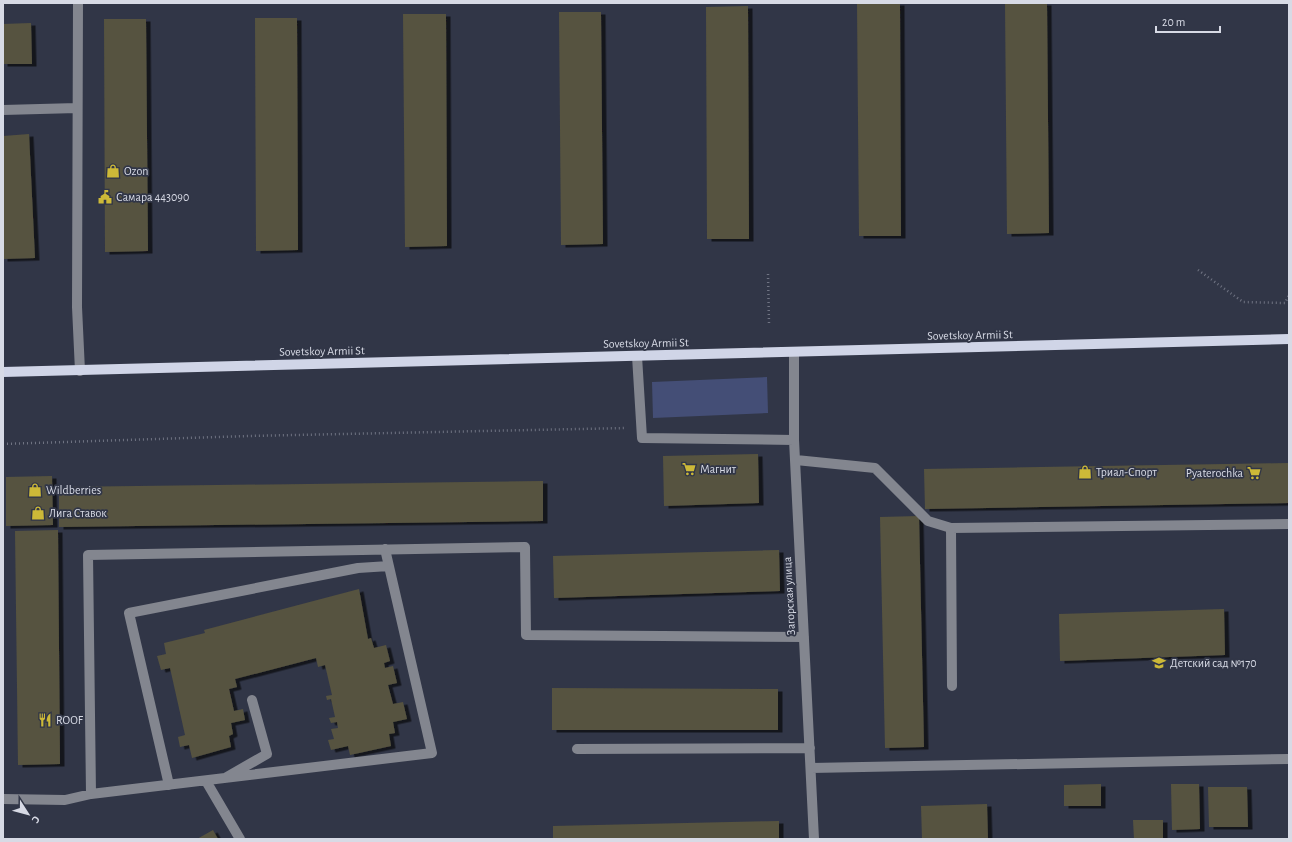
<svg xmlns="http://www.w3.org/2000/svg" width="1292" height="842" font-family="'Alegreya Sans',sans-serif">
<defs>
<filter id="shadow"><feDropShadow dx="4.5" dy="2.5" stdDeviation="0" flood-color="#0009"/></filter>
</defs>
<rect width="100%" height="100%" fill="#313647"/>
<path fill="#444e76" d="M 767,377 L 768,413 L 653,418 L 652,382 Z"/>
<path fill="#56533f" filter="url(#shadow)" d="M 900,3 L 901,236 L 859,236 L 857,4 Z
M 1005,3 L 1047,3 L 1049,233 L 1007,234 Z
M 748,6 L 749,239 L 707,239 L 706,7 Z
M 559,12 L 601,12 L 603,244 L 561,245 Z
M 403,14 L 446,14 L 447,246 L 405,247 Z
M 255,18 L 297,18 L 298,250 L 256,251 Z
M 104,19 L 146,19 L 148,251 L 105,252 Z
M 31,23 L 32,64 L 3,64 L 3,24 Z
M 29,134 L 35,258 L 3,259 L 3,136 Z
M 758,454 L 759,503 L 664,506 L 663,456 Z
M 1289,463 L 1289,503 L 925,509 L 924,469 Z
M 52,476 L 53,525 L 6,526 L 6,477 Z
M 543,481 L 543,521 L 59,527 L 59,487 Z
M 919,516 L 924,747 L 885,748 L 880,517 Z
M 58,530 L 60,764 L 18,765 L 15,531 Z
M 779,550 L 780,591 L 554,598 L 553,556 Z
M 359,589 L 368,639 L 371,638 L 374,648 L 386,645 L 390,661 L 384,663 L 385,668 L 393,666 L 397,683 L 388,685 L 393,704 L 403,702 L 407,719 L 393,722 L 395,733 L 389,734 L 391,746 L 350,755 L 348,746 L 331,750 L 328,740 L 334,739 L 331,729 L 338,728 L 337,722 L 331,723 L 329,718 L 335,717 L 331,699 L 327,700 L 326,696 L 332,695 L 325,665 L 318,667 L 316,658 L 235,679 L 237,687 L 229,689 L 234,711 L 243,709 L 245,720 L 231,723 L 233,734 L 229,736 L 231,747 L 192,758 L 189,745 L 180,747 L 178,737 L 185,735 L 170,668 L 161,670 L 157,656 L 166,654 L 164,643 L 205,633 L 204,630 Z
M 1224,609 L 1225,655 L 1060,661 L 1059,614 Z
M 552,688 L 778,689 L 778,730 L 552,730 Z
M 1101,784 L 1101,806 L 1064,806 L 1064,785 Z
M 1171,784 L 1199,784 L 1200,829 L 1172,830 Z
M 1208,787 L 1247,787 L 1248,827 L 1209,827 Z
M 987,804 L 988,839 L 922,839 L 921,806 Z
M 1133,820 L 1163,820 L 1163,839 L 1134,839 Z
M 779,821 L 779,839 L 553,839 L 553,826 Z
M 213,830 L 218,839 L 197,839 Z"/>
<g fill="none" stroke-linecap="round" stroke-linejoin="round">
<path stroke="#707483" stroke-width="2.5" stroke-dasharray="1 3" stroke-linecap="butt" d="M 1198,270 L 1243,302 L 1285,303 L 1289,295
M 768,274 L 769,324
M 3,444 L 248,436 L 626,428"/>
<path stroke="#83868f" stroke-width="10" d="M 78,3 L 77,307 L 80,371
M 3,110 L 77,108
M 794,352 L 794,440 L 814,839
M 637,356 L 642,438 L 794,440
M 796,460 L 875,468 L 928,521 L 951,528 L 952,686
M 951,528 L 1289,524
M 577,749 L 810,748
M 811,768 L 1289,759
M 225,778 L 267,754 L 252,700
M 206,781 L 240,839
M 169,785 L 129,613 L 358,568 L 389,566
M 91,794 L 88,555 L 525,547 L 526,635 L 804,637
M 3,799 L 65,800 L 91,794 L 432,753 L 385,549"/>
<path stroke="#d0d5e7" stroke-width="10" d="M 3,372 L 1289,339"/>
</g>
<defs>
<g id="shop-bare" transform="scale(1.08)"><path d="M-5-2.5h2.3a2.7 3.5 0 0 1 5.4 0H5L5.5 6h-11ZM-1.5-2.5h3a1.5 2.3 0 0 0-3 0Z" fill="#cdb938" stroke="#313647" stroke-width="2.5" paint-order="stroke"/></g>
<g id="civic-bare" transform="scale(1.08)"><path d="M-.6-6.5H3V-4.5H.6V-3L4-1V1h2V6H-6V1h2V-1L-.6-3ZM-1.2 2.5V6h2.4V2.5Z" fill="#cdb938" stroke="#313647" stroke-width="2.5" paint-order="stroke"/></g>
<g id="supermarket-bare" transform="scale(1.08)"><path d="M-6-5.5h2.5l.6 2H6L4.5 2H-2.5L-4.4-4H-6ZM-1.5 3.2a1.3 1.3 0 1 0 .1 0ZM3 3.2a1.3 1.3 0 1 0 .1 0Z" fill="#cdb938" stroke="#313647" stroke-width="2.5" paint-order="stroke"/></g>
<g id="school-bare" transform="scale(1.08)"><path d="M0-5L7-2L0 1L-7-2ZM-4 1L0 2.5L4 1V4Q0 6-4 4Z" fill="#cdb938" stroke="#313647" stroke-width="2.5" paint-order="stroke"/></g>
<g id="restaurant-bare" transform="scale(1.08)"><path d="M-5-6h1v4h1v-4h1v4h1v-4h1v5L-1.5 .5V6h-2V.5L-5-1ZM5-6V6H3V1.5H1.5Q1.5-4 5-6Z" fill="#cdb938" stroke="#313647" stroke-width="2.5" paint-order="stroke"/></g>
</defs>
<g fill-rule="evenodd">
<use href="#shop-bare" x="113" y="171"/>
<use href="#civic-bare" x="105" y="197"/>
<use href="#supermarket-bare" x="689" y="469"/>
<use href="#shop-bare" x="1085" y="472"/>
<use href="#supermarket-bare" x="1254" y="473"/>
<use href="#shop-bare" x="35" y="490"/>
<use href="#shop-bare" x="38" y="513"/>
<use href="#school-bare" x="1159" y="663"/>
<use href="#restaurant-bare" x="45" y="720"/>
</g>
<g text-anchor="middle" dominant-baseline="central" stroke-width="3.5" stroke-linejoin="round" paint-order="stroke">
<g font-size="12" fill="#d7dae5" stroke="#313647" text-anchor="start">
<text x="124" y="171">Ozon</text>
<text x="116" y="197">Самара 443090</text>
<text x="700" y="469">Магнит</text>
<text x="1096" y="472">Триал-Спорт</text>
<text x="1243" y="473" text-anchor="end">Pyaterochka</text>
<text x="46" y="490">Wildberries</text>
<text x="49" y="513">Лига Ставок</text>
<text x="1170" y="663">Детский сад №170</text>
<text x="56" y="720">ROOF</text>
</g>
<g font-size="12" fill="#d7dae5" stroke="#313647">
<text transform="translate(970 335) rotate(-1)">Sovetskoy Armii St</text>
<text transform="translate(646 343) rotate(-1)">Sovetskoy Armii St</text>
<text transform="translate(322 351) rotate(-1)">Sovetskoy Armii St</text>
<text transform="translate(789 596) rotate(-93)">Загорская улица</text>
</g>
</g>
<rect width="1292" height="842" fill="none" stroke="#d7dae5" stroke-width="8"/>
<g transform="translate(28 814) rotate(126)" stroke="#313647" stroke-width="3" paint-order="stroke">
<path d="M0-3L7 15L0 10L-7 15Z" fill="#d7dae5"/>
<text y="-6" font-size="11" font-weight="bold" text-anchor="middle" fill="#d7dae5">С</text>
</g>
<path d="M1156 26v6h64v-6" fill="none" stroke="#d7dae5" stroke-width="2"/>
<text x="1162" y="26" font-size="12" fill="#d7dae5" stroke="#313647" stroke-width="3" paint-order="stroke">20 m</text>
</svg>
